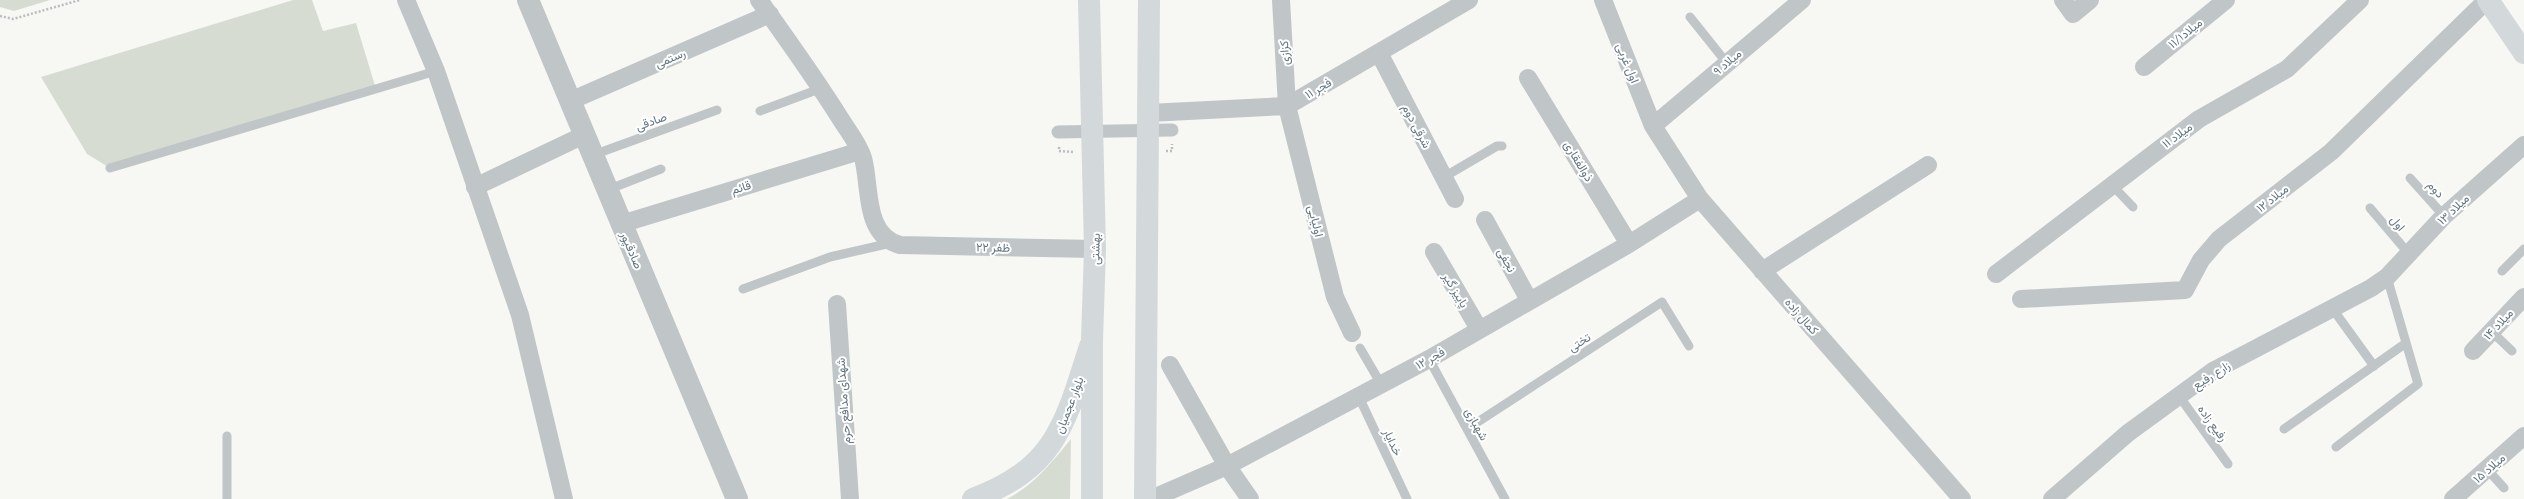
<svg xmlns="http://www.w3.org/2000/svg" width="2524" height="499" font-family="Lato,Vazirmatn,sans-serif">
<rect width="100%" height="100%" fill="#f7f7f4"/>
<path fill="#d7dcd3" d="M 0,0 L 50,0 L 14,11 L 0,7 Z
M 293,0 L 312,0 L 323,31 L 356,23 L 376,89 L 110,168 L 87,154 L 41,77 Z
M 1071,439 L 1070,499 L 1007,499 C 1034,485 1052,462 1071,439 Z"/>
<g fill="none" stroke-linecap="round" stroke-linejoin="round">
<path stroke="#babdbf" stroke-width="2.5" stroke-dasharray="2 2" stroke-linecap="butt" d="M 0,16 L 13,19 L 80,0
M 1059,147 L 1059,151 L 1073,152
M 1166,151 L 1172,151 L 1172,144"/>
<path stroke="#c0c5c8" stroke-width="9" d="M 1690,17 L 1726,62
M 760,111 L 822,88
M 593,155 L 717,110
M 110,168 L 436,71
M 1444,177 L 1497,146 L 1502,146
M 2410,178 L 2444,216
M 2111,184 L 2133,207
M 607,190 L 661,169
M 2370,208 L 2409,254
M 2502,271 L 2524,249
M 743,289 L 830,257 L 891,243
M 2332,308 L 2374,366
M 2491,331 L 2512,351
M 1360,348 L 1381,384
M 1429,359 L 1505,499
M 1358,395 L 1407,499
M 2179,396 L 2228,464
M 1467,429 L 1662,302 L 1689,346
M 2284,429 L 2406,343
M 227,436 L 227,499
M 2336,447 L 2418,384 L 2387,277
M 2487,469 L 2504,488"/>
<path stroke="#c0c5c8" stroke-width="13" d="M 1058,132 L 1172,130"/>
<path stroke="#c0c5c8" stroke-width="18" d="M 406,0 L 436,71 L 520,315 L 564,499
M 759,0 C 787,39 815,78 840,118 C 848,131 859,144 863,158 C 871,186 863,235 900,245 L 1095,249
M 1281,0 L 1287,106 L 1335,297 L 1352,333
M 1603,0 L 1653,126 L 1700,199 L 1962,499
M 2063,0 L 2073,14 L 2090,0
M 1379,53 L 1455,199
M 2144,67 L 2226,0
M 1528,78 L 1629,244
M 570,101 L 770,14
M 1149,113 L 1287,106 L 1469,0
M 1653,126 L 1802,0
M 475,187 L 584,135
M 1485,220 L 1529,300
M 621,224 L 860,151
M 1434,252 L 1479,329
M 1762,271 L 1928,165
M 1996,274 L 2199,119 L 2287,69 L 2360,0
M 2021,299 L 2185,290 L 2201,260 L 2219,239 L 2331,152 L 2487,0
M 837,304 L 850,499
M 2473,351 L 2524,297
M 1170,365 L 1227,466 L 1250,499
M 1151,499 L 1227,466 L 1429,359 L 1629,244 L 1700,199
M 2052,499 L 2128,433 L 2213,371 L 2371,288 L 2387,277 L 2444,216 L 2524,145
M 2453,499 L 2524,436"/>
<path stroke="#c0c5c8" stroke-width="22" d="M 528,0 L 737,499"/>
<path stroke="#d3d8db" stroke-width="22" d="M 2488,0 L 2524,53"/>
<path stroke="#d3d8db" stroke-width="22" d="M 973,499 C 1056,468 1065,424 1090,346"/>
<path stroke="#d3d8db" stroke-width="22" d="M 1089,0 L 1095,249 L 1092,340 L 1092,499
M 1145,499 L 1149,0"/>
</g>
<g text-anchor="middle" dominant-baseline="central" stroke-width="4" stroke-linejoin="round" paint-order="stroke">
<g font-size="12" fill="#62757f" stroke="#fff">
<text transform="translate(2185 33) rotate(-39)">میلاد۱۱/۱</text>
<text transform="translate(1284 53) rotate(-93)">کزازی</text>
<text transform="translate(670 58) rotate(-23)">رستمی</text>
<text transform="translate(1727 62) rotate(-40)">میلاد ۹</text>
<text transform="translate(1628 63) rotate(68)">اول غربی</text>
<text transform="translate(1318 88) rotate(-30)">فجر ۱۱</text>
<text transform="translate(651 121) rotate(-20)">صادقی</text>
<text transform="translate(1417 126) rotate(62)">شرقی دوم</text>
<text transform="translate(2177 135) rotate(-36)">میلاد ۱۱</text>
<text transform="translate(1579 161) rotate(59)">ذوالفقاری</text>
<text transform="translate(741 187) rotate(-17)">قائم</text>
<text transform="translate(2436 189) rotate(48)">دوم</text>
<text transform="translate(2272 198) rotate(-38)">میلاد ۱۲</text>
<text transform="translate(2453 209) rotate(-43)">میلاد ۱۳</text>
<text transform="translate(1316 221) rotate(76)">اولیایی</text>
<text transform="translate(2398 223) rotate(50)">اول</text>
<text transform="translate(993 247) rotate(1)">ظفر ۲۲</text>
<text transform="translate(1095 249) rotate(-89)">بهشتی</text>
<text transform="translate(632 250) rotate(67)">صادقپور</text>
<text transform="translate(1507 260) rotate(62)">نجفی</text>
<text transform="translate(1456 290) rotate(59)">پاییز گیر</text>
<text transform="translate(1802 316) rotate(49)">کمال زاده</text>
<text transform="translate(2498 324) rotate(-47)">میلاد ۱۴</text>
<text transform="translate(1579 342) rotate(-33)">تختی</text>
<text transform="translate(1430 358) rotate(-29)">فجر ۱۲</text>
<text transform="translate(2211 375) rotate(-33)">زارع رفیع</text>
<text transform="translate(843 401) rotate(-94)">شهدای مدافع حرم</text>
<text transform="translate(1069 405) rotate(-69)">بلوار عجمیان</text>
<text transform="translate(2213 423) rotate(54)">رفیع زاده</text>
<text transform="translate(1477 424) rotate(61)">شهبازی</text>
<text transform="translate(1393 442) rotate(65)">خدایار</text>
<text transform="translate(2489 468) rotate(-41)">میلاد ۱۵</text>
</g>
</g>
</svg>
